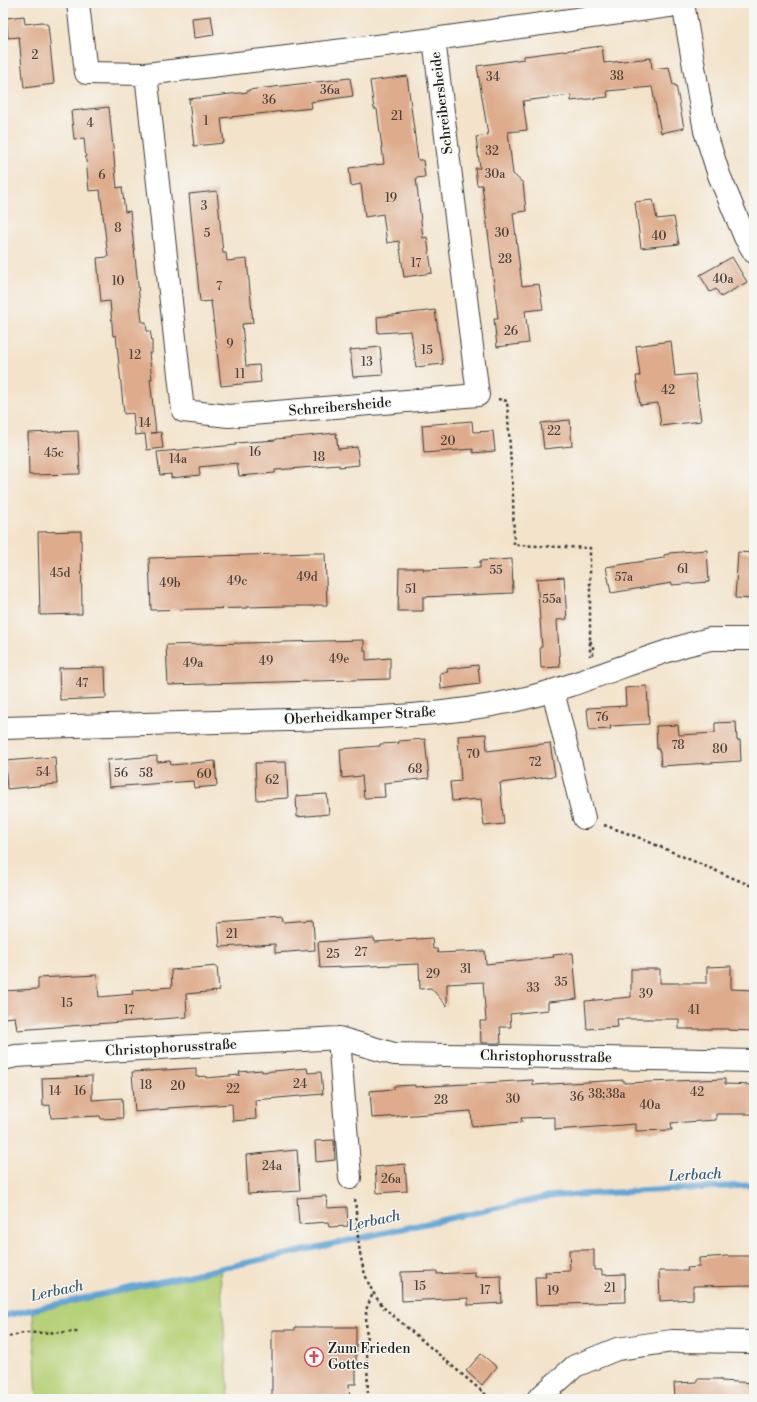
<svg xmlns="http://www.w3.org/2000/svg" width="757" height="1402" font-family="'Libre Bodoni',serif">
<rect width="100%" height="100%" fill="#f6f6f2"/>
<filter id="ink" filterUnits="userSpaceOnUse"><feTurbulence type="fractalNoise" baseFrequency=".025" numOctaves="2"/><feDisplacementMap in="SourceGraphic" scale="8" xChannelSelector="R" yChannelSelector="G"/><feConvolveMatrix kernelMatrix="1 2 1 2 8 2 1 2 1" color-interpolation-filters="sRGB"/></filter>
<filter id="wash" filterUnits="userSpaceOnUse"><feTurbulence type="fractalNoise" baseFrequency=".012" numOctaves="4" result="noise"/><feDisplacementMap in="SourceGraphic" scale="16" xChannelSelector="R" yChannelSelector="G"/><feGaussianBlur stdDeviation="0.9" result="paint"/><feColorMatrix in="noise" values="0 0 0 0 0 0 0 0 0 0 0 0 0 0 0 0 0 1.4 0 .05"/><feComposite in="paint" operator="in"/></filter>
<g filter="url(#wash)">
<rect width="100%" height="100%" fill="#f3e3cb"/>
<path fill="#b6d177" stroke="#69764a" d="M 220,1271 L 229,1399 L 37,1399 L 33,1312 Z"/>
<g fill="none" stroke-linecap="round" stroke-linejoin="round">
<path stroke="#61a4d6" stroke-width="6" d="M 3,1316 L 552,1196 L 754,1185"/>
</g>
<g id="blocks">
<path fill="#deac8c" d="M 24,16 L 25,24 L 42,22 L 48,25 L 54,84 L 24,88 L 19,37 L 8,38 L 6,18 Z
M 211,16 L 214,35 L 194,38 L 192,18 Z
M 602,46 L 604,63 L 651,58 L 652,69 L 669,67 L 673,85 L 676,85 L 684,128 L 661,133 L 652,87 L 607,91 L 608,97 L 571,101 L 571,95 L 523,101 L 527,130 L 508,132 L 513,174 L 523,183 L 526,211 L 513,213 L 522,286 L 539,284 L 543,309 L 525,311 L 529,343 L 497,347 L 494,319 L 498,319 L 490,248 L 482,185 L 477,185 L 475,168 L 480,168 L 476,137 L 488,135 L 477,66 L 524,59 L 524,56 Z
M 407,76 L 418,160 L 423,160 L 425,177 L 416,178 L 423,238 L 427,237 L 432,273 L 404,277 L 399,241 L 387,243 L 383,214 L 365,217 L 361,184 L 351,186 L 349,168 L 384,164 L 377,109 L 374,109 L 370,81 Z
M 350,78 L 353,96 L 311,102 L 312,108 L 221,118 L 224,143 L 194,146 L 189,99 L 248,92 L 248,90 Z
M 109,107 L 117,188 L 122,187 L 125,212 L 130,211 L 142,322 L 146,322 L 147,331 L 150,331 L 152,341 L 152,353 L 149,353 L 152,379 L 150,379 L 156,433 L 151,433 L 161,432 L 163,448 L 147,450 L 145,434 L 135,435 L 133,413 L 124,414 L 116,335 L 113,336 L 110,301 L 101,302 L 97,258 L 108,257 L 100,190 L 89,191 L 84,138 L 74,139 L 71,111 Z
M 217,191 L 223,253 L 226,253 L 227,261 L 247,259 L 253,323 L 242,324 L 246,366 L 259,365 L 261,382 L 221,386 L 211,301 L 200,302 L 189,194 Z
M 653,200 L 657,219 L 674,217 L 679,244 L 641,248 L 635,202 Z
M 732,257 L 747,282 L 721,297 L 716,289 L 710,292 L 700,275 Z
M 435,310 L 443,364 L 416,367 L 411,331 L 378,333 L 377,317 Z
M 671,341 L 675,376 L 695,374 L 701,421 L 661,426 L 658,403 L 640,405 L 636,376 L 640,376 L 636,346 Z
M 380,347 L 383,375 L 353,377 L 350,350 Z
M 570,420 L 572,446 L 544,449 L 541,423 Z
M 472,421 L 473,432 L 493,431 L 495,451 L 473,453 L 473,449 L 424,453 L 422,425 Z
M 78,431 L 80,474 L 29,475 L 28,433 Z
M 336,433 L 338,449 L 357,447 L 359,465 L 339,467 L 339,465 L 275,470 L 275,473 L 239,476 L 237,463 L 199,467 L 200,475 L 171,478 L 171,474 L 160,475 L 157,452 L 236,445 L 236,443 L 276,440 L 276,439 Z
M 81,531 L 82,614 L 40,615 L 38,532 Z
M 707,550 L 709,582 L 672,585 L 672,583 L 611,593 L 606,567 L 664,558 L 664,555 L 669,554 L 669,553 Z
M 738,552 L 754,553 L 754,599 L 735,598 Z
M 313,553 L 325,553 L 327,605 L 315,605 L 315,606 L 285,606 L 247,607 L 247,608 L 151,610 L 149,558 Z
M 512,559 L 513,593 L 423,597 L 423,611 L 398,611 L 399,568 L 424,568 L 423,570 L 480,568 L 480,561 Z
M 564,577 L 567,619 L 557,620 L 560,667 L 541,668 L 540,647 L 542,647 L 537,579 Z
M 364,640 L 364,651 L 366,651 L 366,660 L 390,658 L 390,679 L 168,685 L 166,645 Z
M 478,665 L 480,684 L 441,689 L 440,673 L 448,672 L 447,669 Z
M 105,667 L 106,698 L 60,700 L 59,668 Z
M 647,686 L 649,724 L 610,726 L 611,729 L 589,730 L 587,708 L 626,706 L 625,688 Z
M 736,722 L 737,740 L 740,740 L 741,761 L 661,766 L 660,752 L 659,752 L 659,749 L 657,749 L 656,726 L 678,725 L 679,735 L 698,734 L 715,733 L 715,723 Z
M 486,734 L 487,751 L 550,743 L 555,776 L 500,783 L 504,824 L 484,826 L 481,799 L 452,801 L 450,782 L 461,781 L 458,736 Z
M 425,739 L 429,778 L 384,783 L 385,797 L 364,798 L 362,776 L 342,778 L 340,749 L 380,746 L 380,744 L 399,743 L 399,741 Z
M 157,756 L 157,762 L 170,761 L 171,765 L 215,761 L 217,786 L 194,788 L 193,781 L 109,787 L 107,760 Z
M 55,757 L 57,784 L 7,789 L 5,761 Z
M 286,762 L 288,798 L 257,800 L 255,763 Z
M 327,794 L 329,814 L 297,817 L 296,796 Z
M 282,917 L 283,922 L 313,920 L 315,950 L 275,953 L 275,944 L 220,947 L 218,922 Z
M 374,938 L 375,942 L 432,938 L 433,949 L 437,949 L 438,953 L 485,951 L 486,964 L 554,957 L 553,955 L 573,953 L 577,999 L 548,1002 L 548,1010 L 510,1014 L 511,1027 L 500,1027 L 501,1043 L 481,1043 L 480,1021 L 486,1021 L 483,982 L 447,984 L 447,1006 L 431,988 L 420,989 L 419,964 L 320,968 L 318,942 Z
M 217,966 L 219,991 L 186,994 L 187,1017 L 17,1030 L 15,1017 L 3,1018 L 3,991 L 38,989 L 38,978 L 97,975 L 99,997 L 133,994 L 132,990 L 172,987 L 171,970 Z
M 731,966 L 731,989 L 754,990 L 754,1031 L 728,1030 L 728,1029 L 679,1029 L 679,1019 L 617,1019 L 618,1027 L 587,1029 L 585,1001 L 631,997 L 631,969 L 660,969 L 660,983 L 707,983 L 707,967 Z
M 196,1068 L 196,1077 L 206,1076 L 206,1078 L 240,1075 L 239,1072 L 262,1070 L 262,1072 L 307,1068 L 308,1073 L 321,1072 L 323,1094 L 255,1100 L 256,1119 L 233,1121 L 232,1104 L 168,1108 L 168,1109 L 135,1112 L 132,1072 Z
M 92,1076 L 92,1100 L 122,1098 L 123,1118 L 101,1119 L 100,1116 L 51,1118 L 50,1105 L 43,1106 L 42,1078 Z
M 725,1079 L 725,1084 L 754,1085 L 754,1114 L 716,1114 L 716,1120 L 671,1123 L 672,1130 L 636,1131 L 636,1124 L 555,1130 L 555,1117 L 521,1118 L 522,1122 L 472,1126 L 471,1111 L 372,1118 L 370,1091 L 394,1089 L 394,1086 L 415,1085 L 415,1087 L 533,1080 L 533,1085 L 624,1080 L 624,1083 Z
M 334,1140 L 335,1160 L 316,1162 L 315,1141 Z
M 297,1150 L 300,1191 L 248,1194 L 246,1155 Z
M 405,1164 L 407,1191 L 377,1193 L 375,1167 Z
M 326,1196 L 327,1208 L 347,1207 L 348,1226 L 329,1227 L 328,1222 L 299,1224 L 297,1198 Z
M 569,1250 L 594,1250 L 594,1270 L 602,1270 L 602,1275 L 625,1274 L 626,1302 L 536,1305 L 535,1277 L 546,1277 L 545,1272 L 570,1271 Z
M 727,1256 L 754,1256 L 754,1285 L 693,1286 L 693,1299 L 660,1301 L 659,1271 L 688,1271 L 687,1268 L 699,1267 L 699,1258 Z
M 437,1271 L 437,1274 L 475,1272 L 475,1277 L 501,1276 L 502,1303 L 468,1305 L 468,1298 L 402,1301 L 401,1272 Z
M 295,1327 L 356,1327 L 356,1384 L 349,1384 L 350,1399 L 272,1399 L 272,1330 L 295,1330 Z
M 481,1354 L 497,1367 L 482,1385 L 466,1371 Z
M 697,1379 L 721,1379 L 721,1381 L 754,1383 L 754,1399 L 675,1399 L 674,1383 L 697,1382 Z"/>
</g>
</g>
<g filter="url(#ink)">
<use href="#blocks" fill-opacity="0" stroke="#3c3a36" stroke-width="1"/>
<g fill="none" stroke-linecap="round" stroke-linejoin="round">
<g stroke="#3c3a36" stroke-width="24">
<path id="minor" d="M 78,3 L 86,73 L 146,74 L 434,39
M 683,3 L 705,131 L 719,175 L 745,237 L 754,252
M 146,74 L 183,411 L 229,416 L 478,395 L 434,39 L 683,4
M 553,691 L 584,818
M 3,728 C 98,725 192,723 287,720 C 364,718 441,717 517,700 C 576,687 632,661 690,644 L 710,639 L 754,639
M 339,1038 L 350,1178
M 3,1059 L 16,1056 L 339,1038 L 394,1054 L 754,1061
M 538,1399 L 575,1366 L 617,1349 L 672,1341 L 754,1342"/>
</g>
<path stroke="#3c3a36" stroke-width="2.5" stroke-dasharray="3 3" stroke-linecap="butt" d="M 498,399 L 507,401 L 513,496 L 514,545 L 590,548 L 590,656
M 590,641 L 593,646 L 593,655
M 604,825 L 635,836 L 754,887
M 355,1199 C 358,1230 357,1264 373,1292 C 376,1298 380,1302 383,1307 L 491,1399
M 3,1338 L 24,1333 L 78,1332
M 368,1399 L 366,1310 L 373,1293"/>
<use href="#minor" stroke="#fff" stroke-width="22"/>
</g>
</g>
<defs>
<g id="church-ring" transform="scale(1)"><circle r="9.5" fill="#f6f6f2" stroke="#d1495b" stroke-width="1.5"/><path d="M-1.2-6h2.4v3.5h3.3v2.4h-3.3V6h-2.4V-.1h-3.3v-2.4h3.3Z" fill="#d1495b"/></g>
</defs>
<g fill-rule="evenodd">
<use href="#church-ring" x="314" y="1357"/>
</g>
<g text-anchor="middle" dominant-baseline="central" stroke-width="3" stroke-linejoin="round" paint-order="stroke">
<g font-size="12" fill="#4c4038">
<text x="35" y="55">2</text>
<text x="617" y="76">38</text>
<text x="493" y="77">34</text>
<text x="330" y="90">36a</text>
<text x="269" y="100">36</text>
<text x="397" y="116">21</text>
<text x="206" y="121">1</text>
<text x="90" y="123">4</text>
<text x="492" y="151">32</text>
<text x="495" y="174">30a</text>
<text x="102" y="175">6</text>
<text x="391" y="198">19</text>
<text x="204" y="206">3</text>
<text x="118" y="228">8</text>
<text x="207" y="233">5</text>
<text x="502" y="233">30</text>
<text x="659" y="236">40</text>
<text x="505" y="259">28</text>
<text x="416" y="263">17</text>
<text x="723" y="279">40a</text>
<text x="118" y="281">10</text>
<text x="219" y="286">7</text>
<text x="511" y="331">26</text>
<text x="230" y="344">9</text>
<text x="427" y="350">15</text>
<text x="135" y="355">12</text>
<text x="367" y="362">13</text>
<text x="240" y="374">11</text>
<text x="668" y="390">42</text>
<text x="145" y="423">14</text>
<text x="554" y="431">22</text>
<text x="448" y="441">20</text>
<text x="255" y="452">16</text>
<text x="54" y="453">45c</text>
<text x="319" y="457">18</text>
<text x="178" y="459">14a</text>
<text x="683" y="569">61</text>
<text x="496" y="570">55</text>
<text x="60" y="573">45d</text>
<text x="307" y="577">49d</text>
<text x="624" y="577">57a</text>
<text x="237" y="581">49c</text>
<text x="170" y="583">49b</text>
<text x="411" y="589">51</text>
<text x="552" y="599">55a</text>
<text x="339" y="659">49e</text>
<text x="266" y="661">49</text>
<text x="193" y="663">49a</text>
<text x="82" y="683">47</text>
<text x="602" y="717">76</text>
<text x="678" y="745">78</text>
<text x="720" y="749">80</text>
<text x="473" y="754">70</text>
<text x="535" y="762">72</text>
<text x="415" y="769">68</text>
<text x="43" y="772">54</text>
<text x="121" y="773">56</text>
<text x="146" y="773">58</text>
<text x="204" y="774">60</text>
<text x="272" y="780">62</text>
<text x="232" y="934">21</text>
<text x="361" y="952">27</text>
<text x="333" y="954">25</text>
<text x="466" y="969">31</text>
<text x="433" y="974">29</text>
<text x="561" y="982">35</text>
<text x="533" y="988">33</text>
<text x="646" y="994">39</text>
<text x="67" y="1003">15</text>
<text x="129" y="1010">17</text>
<text x="694" y="1010">41</text>
<text x="300" y="1084">24</text>
<text x="146" y="1085">18</text>
<text x="178" y="1086">20</text>
<text x="233" y="1089">22</text>
<text x="55" y="1091">14</text>
<text x="80" y="1091">16</text>
<text x="697" y="1092">42</text>
<text x="607" y="1094">38;38a</text>
<text x="577" y="1097">36</text>
<text x="513" y="1099">30</text>
<text x="441" y="1100">28</text>
<text x="650" y="1105">40a</text>
<text x="272" y="1166">24a</text>
<text x="391" y="1179">26a</text>
<text x="420" y="1286">15</text>
<text x="610" y="1288">21</text>
<text x="485" y="1290">17</text>
<text x="553" y="1291">19</text>
</g>
<g font-size="14" fill="#1c1c1c" stroke="#f6f6f2">
<text transform="translate(442 103) rotate(-97)">Schreibersheide</text>
<text transform="translate(340 407) rotate(-5)">Schreibersheide</text>
<text transform="translate(360 716) rotate(-3)">Oberheidkamper Straße</text>
<text transform="translate(171 1048) rotate(-3)">Christophorusstraße</text>
<text transform="translate(546 1057) rotate(1)">Christophorusstraße</text>
</g>
<g font-size="14" fill="#1c1c1c" stroke="#f6f6f2" text-anchor="start">
<text x="328" y="1349">Zum Frieden<tspan x="328" dy="16">Gottes</tspan></text>
</g>
<g font-size="15" font-style="italic" fill="#3b5970" stroke="#f6f6f2">
<text transform="translate(695 1175) rotate(-3)">Lerbach</text>
<text transform="translate(374 1221) rotate(-12)">Lerbach</text>
<text transform="translate(57 1291) rotate(-12)">Lerbach</text>
</g>
</g>
<rect width="757" height="1402" fill="none" stroke="#f6f6f2" stroke-width="16"/>
</svg>
